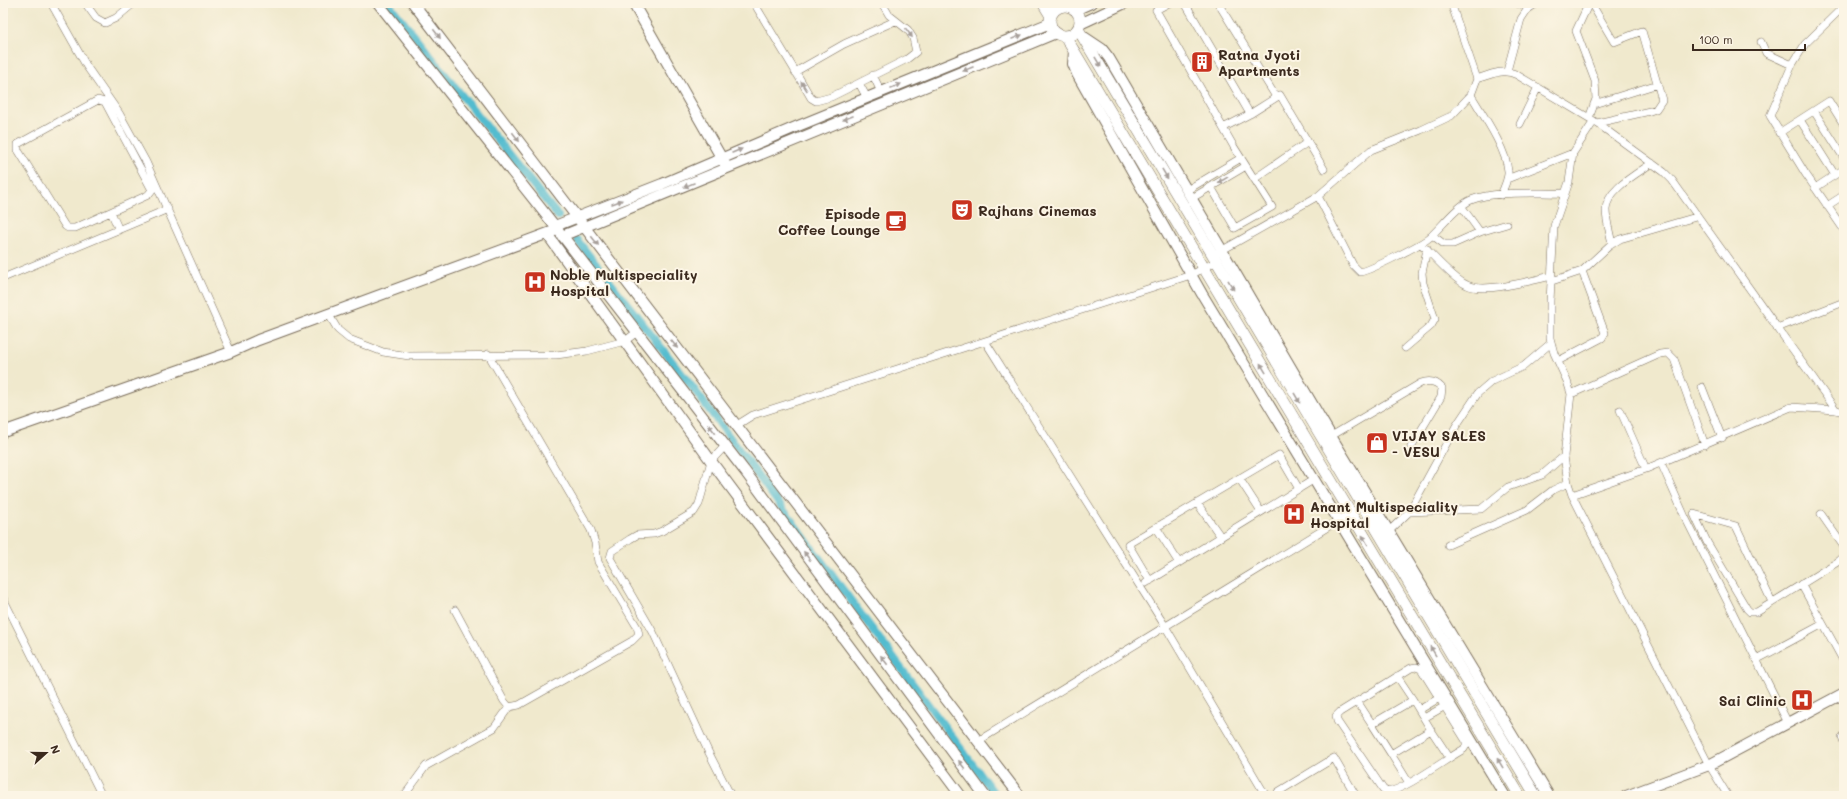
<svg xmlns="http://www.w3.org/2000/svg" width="1847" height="799" font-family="Mali,sans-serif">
<rect width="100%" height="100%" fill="#fcf5e5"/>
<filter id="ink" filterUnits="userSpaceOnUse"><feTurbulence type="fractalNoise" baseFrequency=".025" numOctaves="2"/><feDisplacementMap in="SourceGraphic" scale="8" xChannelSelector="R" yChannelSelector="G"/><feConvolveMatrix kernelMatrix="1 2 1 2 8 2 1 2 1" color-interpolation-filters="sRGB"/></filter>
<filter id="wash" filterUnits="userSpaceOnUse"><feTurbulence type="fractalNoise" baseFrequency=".012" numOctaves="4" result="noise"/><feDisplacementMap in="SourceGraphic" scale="16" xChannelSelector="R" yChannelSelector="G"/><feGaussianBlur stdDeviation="0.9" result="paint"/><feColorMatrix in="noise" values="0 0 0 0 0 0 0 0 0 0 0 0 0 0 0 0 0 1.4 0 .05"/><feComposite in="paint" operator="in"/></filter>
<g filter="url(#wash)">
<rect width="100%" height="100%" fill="#f0e9cd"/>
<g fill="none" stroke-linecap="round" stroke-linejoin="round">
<path stroke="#52bccf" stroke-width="8" d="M 388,3 L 558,216
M 577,240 L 693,388 L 996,796"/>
</g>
</g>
<g filter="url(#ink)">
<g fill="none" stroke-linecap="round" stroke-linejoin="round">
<g stroke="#7a6d5b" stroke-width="8">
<path id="street" d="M 51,3 L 87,67 L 119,113 L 146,162 L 231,352
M 85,3 L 96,18 L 105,23 L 116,18 L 134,3
M 754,3 L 800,79 L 811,98 L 816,101 L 831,97 L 907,59 L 916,52 L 913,38 L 908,30 L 889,15 L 882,3
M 1169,3 L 1156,10 L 1234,147 L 1272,207 L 1235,228 L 1211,187
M 1185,3 L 1250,114 L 1280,95 L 1324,169
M 1218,3 L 1276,97
M 1516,3 L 1531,7
M 1589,3 L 1576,31 L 1595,81 L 1596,99 L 1589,118
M 1591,3 L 1614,42 L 1642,31 L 1662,100 L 1656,109 L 1650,111 L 1597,123
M 1844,6 L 1805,44 L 1792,65 L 1770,116 L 1805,173 L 1844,230
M 1761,42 L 1766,53 L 1792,65
M 1507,71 L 1521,19 L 1527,10 L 1537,3
M 795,72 L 844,44 L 895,21
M 873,75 L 881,92
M 1477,79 C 1491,74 1504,68 1517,75 L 1594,121 L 1664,172 L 1672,180 L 1836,410
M 859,83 L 867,98
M 1471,95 C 1483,115 1506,148 1508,171 C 1509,178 1504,187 1501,195
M 98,100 L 105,102 L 152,190 L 148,195 L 75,228 L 68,228 L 65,226 L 18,150 L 18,144 Z
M 1594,104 L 1658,84
M 1814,111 L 1844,158
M 1800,120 L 1835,175
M 1520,124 L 1538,87
M 1223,128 L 1250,114
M 1779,133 L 1829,101 L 1844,125
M 1254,179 L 1308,142
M 1507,179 L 1573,153
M 1815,188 L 1844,169
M 1187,190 L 1241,158
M 1318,196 L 1353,265 L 1360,272 C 1369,271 1423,244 1430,237 C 1442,226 1457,206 1471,200 C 1494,190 1540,194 1565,193
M 1192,198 L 1246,166
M 1827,206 L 1844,195
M 1462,207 L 1480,232
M 111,212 L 119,230
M 1432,235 L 1444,244 L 1453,244 L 1480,232 L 1507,224
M 1421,244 C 1433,255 1453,279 1467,285 C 1485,294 1532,280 1552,276
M 1612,244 C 1610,233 1606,221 1606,210 C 1606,190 1638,173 1652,163
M 1219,252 L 1318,196 L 1371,150 L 1421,130 L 1451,116 L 1471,95 L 1477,79 L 1451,3
M 3,278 L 168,209
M 1552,281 L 1582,271 L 1609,246 L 1620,239 L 1696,217
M 329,315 L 338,330 L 349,339 L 383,352 L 409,356 L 556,355 L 587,351 L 625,341 L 637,332
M 1777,328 L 1844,302
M 985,341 L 1191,275 L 1217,261
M 1405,348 L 1431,326 L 1435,319 L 1423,283 L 1422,273 L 1427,249
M 1558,361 L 1602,338 L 1605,333 L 1582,271
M 1702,387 L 1722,438
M 1571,394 L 1660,354 L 1668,353 L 1674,359 L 1705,445
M 1620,410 L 1646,469
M 737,425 L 753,415 L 985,341 L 1165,626 L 1266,796
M 1328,438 L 1421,383 C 1429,380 1436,381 1442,388 L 1441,397 L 1411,447
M 725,446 L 711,461 L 699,504 L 694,512 L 662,531 L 654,534 L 637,535 L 630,539 L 612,551 L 610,558 L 653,632 L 708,751 L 731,796
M 1661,463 L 1685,517 L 1788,723
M 1239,478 L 1261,512
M 1572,495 L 1568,483 L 1564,456 L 1571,394 L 1567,381 L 1554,353 L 1550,338 L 1550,301 L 1554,226 L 1569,182 L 1573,153 L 1594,121
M 1197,503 L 1221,537
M 1409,512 L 1481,509 L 1508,487 L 1542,475 L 1564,456
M 1821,514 L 1844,547
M 1156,527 L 1179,563
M 1386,534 L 1409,512 L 1456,426 L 1478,393 L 1492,381 L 1524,366 L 1551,343
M 1448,545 L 1527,510 L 1553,490 L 1568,483
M 1150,581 L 1128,544 L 1279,455 L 1299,489
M 1146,583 L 1313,480
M 1801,584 L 1844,662
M 3,598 L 102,796
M 1772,602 L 1736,526 L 1694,514 L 1707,542 L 1747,609 L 1750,612 L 1757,612 L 1839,561 L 1844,556
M 455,610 L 504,701 L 509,707 L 519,705 L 632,641 L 639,634 L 637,627 L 598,562 L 595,543 L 591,530 L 488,354
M 1756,660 L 1823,624
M 1416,667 L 1421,669 L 1466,741 L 1466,745 L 1464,749 C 1446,759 1405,790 1387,792 L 1383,789 L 1337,721 L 1336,716 L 1340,712 L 1411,668 Z
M 1397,676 L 1413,700
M 1413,700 L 1431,730 L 1391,754 L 1372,724 Z
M 1357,701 L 1372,724
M 1419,710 L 1441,697
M 1424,718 L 1447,705
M 1431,730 L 1449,757
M 1844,735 L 1842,738 L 1844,742
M 978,741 L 1362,506
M 1391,754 L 1409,783
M 404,796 L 426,766 L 494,728 L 509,707
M 1280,796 L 1278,792 L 1334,758 L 1356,796
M 1728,796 L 1709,765 L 1572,495 L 1646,469 L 1791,407 L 1836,410 L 1844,412"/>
</g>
<g stroke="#7a6d5b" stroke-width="12">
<path id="secondary" d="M 378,3 L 558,230 L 744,470 L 985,796
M 413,3 L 1020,796
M 633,3 L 725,164
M 1075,10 L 1091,3
M 1080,24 L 1125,3
M 1081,35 L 1102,49 L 1109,58 L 1331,436 L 1549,796
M 1074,51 L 1073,64 L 1077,74 L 1202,294 L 1505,796
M 555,226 L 662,184 L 798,126 L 1050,23
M 547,234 L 711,461 L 961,796
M 562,236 L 1056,33
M 3,432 L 231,352 L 258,340 L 554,231
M 1626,796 L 1709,765 L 1844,693"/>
</g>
<g stroke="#7a6d5b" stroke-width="12">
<path id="primary" d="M 1043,3 L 1051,16
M1050 21a15 15 0 1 1 30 0a15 15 0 1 1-30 0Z
M 1078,29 L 1536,796
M 1065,36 L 1520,796"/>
</g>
<use href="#street" stroke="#fff" stroke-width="7"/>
<use href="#secondary" stroke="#fff" stroke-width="10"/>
<use href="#primary" stroke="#fff" stroke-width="11"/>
</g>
<defs><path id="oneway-solid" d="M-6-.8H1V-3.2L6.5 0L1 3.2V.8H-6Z"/></defs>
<g fill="#a79f9a">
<use href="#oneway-solid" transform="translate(909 33) rotate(54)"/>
<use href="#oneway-solid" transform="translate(437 34) rotate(53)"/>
<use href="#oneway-solid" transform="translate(1017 37) rotate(-22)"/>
<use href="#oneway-solid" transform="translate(1098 62) rotate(59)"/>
<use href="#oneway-solid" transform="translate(968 69) rotate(158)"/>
<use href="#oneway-solid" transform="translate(804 86) rotate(-123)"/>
<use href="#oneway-solid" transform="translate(896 86) rotate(-22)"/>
<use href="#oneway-solid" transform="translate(848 118) rotate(158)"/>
<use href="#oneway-solid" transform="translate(516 137) rotate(53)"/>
<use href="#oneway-solid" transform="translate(737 151) rotate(-23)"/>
<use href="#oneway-solid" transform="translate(1165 174) rotate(59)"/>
<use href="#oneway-solid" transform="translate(1223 180) rotate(149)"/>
<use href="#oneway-solid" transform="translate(689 185) rotate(158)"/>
<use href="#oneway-solid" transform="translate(617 202) rotate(-21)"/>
<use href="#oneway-solid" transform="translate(595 241) rotate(52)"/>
<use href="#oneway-solid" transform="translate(1231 285) rotate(60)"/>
<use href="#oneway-solid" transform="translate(674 344) rotate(52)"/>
<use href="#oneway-solid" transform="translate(1263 368) rotate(-121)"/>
<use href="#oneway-solid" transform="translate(1297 398) rotate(60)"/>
<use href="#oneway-solid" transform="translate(712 429) rotate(-128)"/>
<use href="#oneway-solid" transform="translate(1365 540) rotate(-121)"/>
<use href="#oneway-solid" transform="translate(807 556) rotate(-126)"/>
<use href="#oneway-solid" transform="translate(1433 651) rotate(-121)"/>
<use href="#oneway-solid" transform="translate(884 660) rotate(-127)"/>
<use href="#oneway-solid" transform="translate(1500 763) rotate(-121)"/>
<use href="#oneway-solid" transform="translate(962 765) rotate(-127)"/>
</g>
</g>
<defs>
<g id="building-square" transform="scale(1.15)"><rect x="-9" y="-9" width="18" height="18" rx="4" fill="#c8321e" stroke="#fcf5e5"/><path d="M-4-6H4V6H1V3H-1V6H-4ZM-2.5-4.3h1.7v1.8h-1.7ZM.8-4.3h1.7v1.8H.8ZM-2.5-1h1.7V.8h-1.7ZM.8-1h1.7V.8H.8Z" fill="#fff"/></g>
<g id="theatre-square" transform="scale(1.15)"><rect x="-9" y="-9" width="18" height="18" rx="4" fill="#c8321e" stroke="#fcf5e5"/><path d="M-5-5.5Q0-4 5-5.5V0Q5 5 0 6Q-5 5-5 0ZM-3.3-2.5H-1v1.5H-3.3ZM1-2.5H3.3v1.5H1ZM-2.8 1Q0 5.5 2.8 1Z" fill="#fff"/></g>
<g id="cafe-square" transform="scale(1.15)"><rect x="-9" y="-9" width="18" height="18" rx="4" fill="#c8321e" stroke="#fcf5e5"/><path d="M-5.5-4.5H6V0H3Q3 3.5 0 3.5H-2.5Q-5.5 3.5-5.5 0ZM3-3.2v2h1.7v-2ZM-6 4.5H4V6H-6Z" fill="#fff"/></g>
<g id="hospital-square" transform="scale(1.15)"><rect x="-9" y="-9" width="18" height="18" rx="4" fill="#c8321e" stroke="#fcf5e5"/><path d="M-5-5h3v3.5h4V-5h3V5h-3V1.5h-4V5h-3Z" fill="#fff"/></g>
<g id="shop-square" transform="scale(1.15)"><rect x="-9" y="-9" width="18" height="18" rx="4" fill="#c8321e" stroke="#fcf5e5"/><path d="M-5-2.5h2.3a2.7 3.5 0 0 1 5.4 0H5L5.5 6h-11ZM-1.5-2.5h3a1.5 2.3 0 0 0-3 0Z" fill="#fff"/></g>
</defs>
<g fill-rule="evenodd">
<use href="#building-square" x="1202" y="62"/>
<use href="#theatre-square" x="962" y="210"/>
<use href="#cafe-square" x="896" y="221"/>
<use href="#hospital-square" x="535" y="282"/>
<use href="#shop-square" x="1377" y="443"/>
<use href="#hospital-square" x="1294" y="514"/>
<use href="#hospital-square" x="1802" y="700"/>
</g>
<g text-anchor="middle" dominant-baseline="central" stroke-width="4" stroke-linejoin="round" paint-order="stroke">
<g font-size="14" font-weight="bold" fill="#3b2a1e" stroke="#fcf5e5" text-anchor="start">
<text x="1218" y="54">Ratna Jyoti<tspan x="1218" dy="16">Apartments</tspan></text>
<text x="978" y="210">Rajhans Cinemas</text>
<text x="880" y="213" text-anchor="end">Episode<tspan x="880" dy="16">Coffee Lounge</tspan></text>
<text x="550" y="274">Noble Multispeciality<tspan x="550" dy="16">Hospital</tspan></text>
<text x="1392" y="435">VIJAY SALES<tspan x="1392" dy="16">- VESU</tspan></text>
<text x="1310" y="506">Anant Multispeciality<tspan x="1310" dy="16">Hospital</tspan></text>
<text x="1786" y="700" text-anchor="end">Sai Clinic</text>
</g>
</g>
<rect width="1847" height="799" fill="none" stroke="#fcf5e5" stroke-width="16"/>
<g transform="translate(46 753) rotate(69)" stroke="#fcf5e5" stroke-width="3" paint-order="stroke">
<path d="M0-3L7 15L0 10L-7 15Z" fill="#3b2a1e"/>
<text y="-6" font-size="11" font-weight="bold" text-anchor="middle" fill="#3b2a1e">N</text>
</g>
<path d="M1693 44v6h112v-6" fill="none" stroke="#3b2a1e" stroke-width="2"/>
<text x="1699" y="44" font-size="12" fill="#3b2a1e" stroke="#fcf5e5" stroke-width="3" paint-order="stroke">100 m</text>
</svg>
